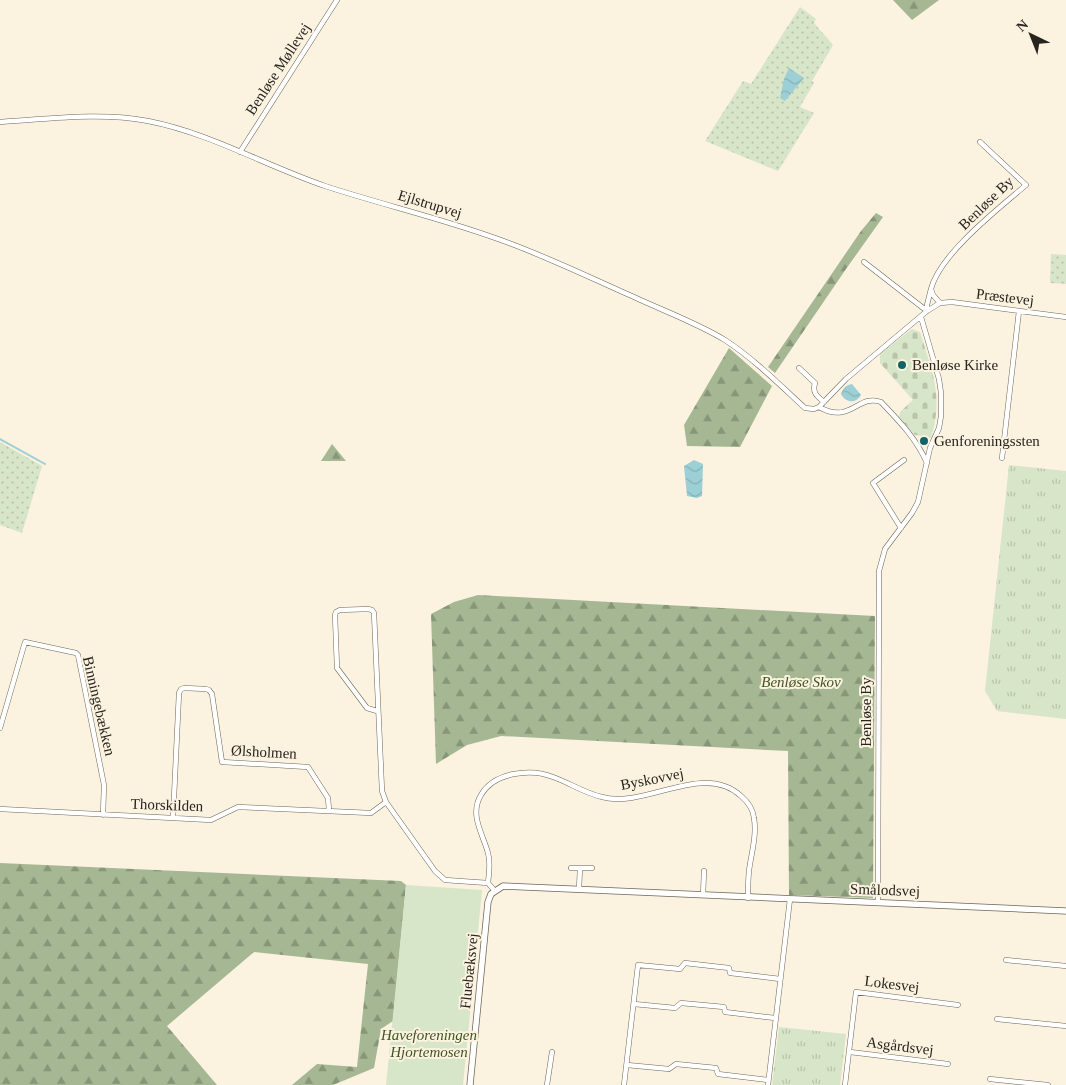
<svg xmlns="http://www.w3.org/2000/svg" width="1066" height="1085" font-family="Georgia,serif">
<defs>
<pattern id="grass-dots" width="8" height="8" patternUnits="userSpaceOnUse" patternTransform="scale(1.25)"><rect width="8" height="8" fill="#d7e5c8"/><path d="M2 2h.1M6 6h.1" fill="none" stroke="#b9c4ab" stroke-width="1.8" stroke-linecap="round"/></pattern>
<pattern id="forest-firs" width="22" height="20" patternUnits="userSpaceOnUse" patternTransform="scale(1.25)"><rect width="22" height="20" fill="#a6b794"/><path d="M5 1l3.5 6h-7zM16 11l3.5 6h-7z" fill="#879578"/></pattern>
<pattern id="cemetery-stones" width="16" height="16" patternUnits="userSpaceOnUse" patternTransform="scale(1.25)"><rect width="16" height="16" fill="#d7e5c8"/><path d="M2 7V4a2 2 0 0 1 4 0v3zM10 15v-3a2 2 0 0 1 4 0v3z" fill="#b9c4ab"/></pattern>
<pattern id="park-tufts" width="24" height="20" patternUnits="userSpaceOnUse" patternTransform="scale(1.25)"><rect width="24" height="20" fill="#d7e5c8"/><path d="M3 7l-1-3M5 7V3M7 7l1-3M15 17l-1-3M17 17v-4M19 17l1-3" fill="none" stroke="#b9c4ab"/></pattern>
<pattern id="water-waves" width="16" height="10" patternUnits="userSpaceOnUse" patternTransform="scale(1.25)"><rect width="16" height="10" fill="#9dcfd6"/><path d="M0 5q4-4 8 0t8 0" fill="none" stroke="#87b2b7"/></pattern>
</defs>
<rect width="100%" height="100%" fill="#fbf2e0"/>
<path fill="url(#grass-dots)" d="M 800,7 L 816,19 L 814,23 L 833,45 L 812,81 L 814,83 L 800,107 L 814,113 L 778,171 L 705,141 L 743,81 L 751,84 Z
M 1051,254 L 1066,255 L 1066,284 L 1050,283 Z
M 0,442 L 42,466 L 22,533 L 0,525 Z"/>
<path fill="url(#forest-firs)" d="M 893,0 L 939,0 L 912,20 Z
M 876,213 L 883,217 L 846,269 L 775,373 L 768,367 L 861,231 Z
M 729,348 L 772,386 L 740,447 L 687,446 L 684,425 Z
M 332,444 L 346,461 L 321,461 Z
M 478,595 L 875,616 L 873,898 L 789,895 L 788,751 L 501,736 L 467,745 L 436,764 L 431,614 L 454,602 Z
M 0,863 L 401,881 L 406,885 L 393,1021 L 381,1029 L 374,1068 L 333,1085 L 292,1085 L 317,1064 L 357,1067 L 368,964 L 254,952 L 167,1026 L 217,1085 L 0,1085 Z"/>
<path fill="url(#cemetery-stones)" d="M 912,329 L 920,332 C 932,371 944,397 931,438 L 915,435 L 899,417 L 900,412 L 913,400 L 880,363 L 880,354 Z"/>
<path fill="url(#park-tufts)" d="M 1009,465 L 1066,471 L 1066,719 L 997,711 L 985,691 Z
M 779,1027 L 846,1034 L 840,1085 L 772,1085 Z"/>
<path fill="#d7e5c8" d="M 406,885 L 482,890 L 463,1085 L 386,1085 Z"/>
<path fill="url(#water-waves)" d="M 789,68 L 804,78 L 785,101 L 780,98 L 784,79 Z
M 852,384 L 861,395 C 856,404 846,403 841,394 C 843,388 846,385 852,384 Z
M 694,460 L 703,464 L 702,496 L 697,498 L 687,496 L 684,466 Z"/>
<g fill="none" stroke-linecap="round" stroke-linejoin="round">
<path stroke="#9dcfd6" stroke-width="2" d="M 0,439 L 45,464"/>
<g stroke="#6e6657" stroke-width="5.5">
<path id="minor" d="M 0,122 C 50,119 99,112 148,121 C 210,133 266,166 325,186 C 386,206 449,220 509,243 C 552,259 593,279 634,297 C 664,311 697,323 725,340 C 754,359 780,385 805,408 L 814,409 L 819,407
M 240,152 L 337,0
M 864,262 L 927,311
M 940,303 L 933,295 L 931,289 C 940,254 998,209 1026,185 L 980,142
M 927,311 L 927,305 L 931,289
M 799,368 L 815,383 C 812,393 817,396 824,402
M 1002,458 L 1019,311
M 927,463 C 916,438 899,421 881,402 C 858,393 851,425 819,407 L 846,379 L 927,311 L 940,303 L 952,302 L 1066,317
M 901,528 L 873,483 L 904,460
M 377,711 L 367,708 L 337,668 L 335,615 L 336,612 L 340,610 L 368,609 L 372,610 L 374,613 L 382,791 L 386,802 L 435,871 L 445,880 L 488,883
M 0,728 L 25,642 L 76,653 L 78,655 L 104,785 L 103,815
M 0,809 L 211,820 L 238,807 L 371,813 L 386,802
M 173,818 L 179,693 L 181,689 L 184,688 L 206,689 L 209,690 L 212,694 L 222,762 L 308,767 L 328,798 L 329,810
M 571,868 L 592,868
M 579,889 L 580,868
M 494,890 L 488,883 C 489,872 491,863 488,853 C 483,834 469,815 481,795 C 494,772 531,768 553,777 C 570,783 584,793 602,797 C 646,809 703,761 741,796 C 748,802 753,809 754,818 C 757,836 751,854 749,871 C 748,880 748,889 748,898
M 703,895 L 704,871
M 878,903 L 879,571 L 885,549 L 912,513 L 918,502 L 930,448 L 939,428 L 941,416 L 941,393 L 939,379 L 921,317
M 1006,960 L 1066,966
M 634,1004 L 675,1008 L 681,1003 L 724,1007 L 725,1012 L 775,1018
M 997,1019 L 1066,1026
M 850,1052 L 948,1064
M 627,1065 L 669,1069 L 676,1064 L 716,1068 L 718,1074 L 768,1080
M 990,1079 L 1048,1085
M 547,1085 L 552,1052
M 624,1085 L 638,965 L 680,969 L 685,963 L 729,968 L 730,973 L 780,979
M 768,1085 L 790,899
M 845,1085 L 856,992 L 958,1005"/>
</g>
<g stroke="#6e6657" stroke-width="7">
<path id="tertiary" d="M 470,1085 L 488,902 L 491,894 L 503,886 L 1066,911"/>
</g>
<use href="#minor" stroke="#fff" stroke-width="4.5"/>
<use href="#tertiary" stroke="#fff" stroke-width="5.5"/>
</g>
<g fill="#126267" stroke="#fbf2e0" stroke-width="2">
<circle cx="902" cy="365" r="5"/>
<circle cx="924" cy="441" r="5"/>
</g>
<g text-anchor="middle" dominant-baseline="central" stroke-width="4" stroke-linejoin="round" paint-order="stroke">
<g font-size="15" fill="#28241e" stroke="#fbf2e0">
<text transform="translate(278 69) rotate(-57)">Benløse Møllevej</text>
<text transform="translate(986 203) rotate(-44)">Benløse By</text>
<text transform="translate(430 204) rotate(17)">Ejlstrupvej</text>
<text transform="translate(1005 297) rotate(7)">Præstevej</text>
<text transform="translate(99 706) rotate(77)">Binningebækken</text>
<text transform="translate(866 712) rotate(-90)">Benløse By</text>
<text transform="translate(264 752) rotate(3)">Ølsholmen</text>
<text transform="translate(652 779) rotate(-11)">Byskovvej</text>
<text transform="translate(167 805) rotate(2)">Thorskilden</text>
<text transform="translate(885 890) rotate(2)">Smålodsvej</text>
<text transform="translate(469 971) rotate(-84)">Fluebæksvej</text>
<text transform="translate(892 984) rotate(7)">Lokesvej</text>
<text transform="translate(900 1046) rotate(7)">Asgårdsvej</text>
</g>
<g font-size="15" fill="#28241e" stroke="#fbf2e0" text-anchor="start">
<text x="912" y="365">Benløse Kirke</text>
<text x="934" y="441">Genforeningssten</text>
</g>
<g font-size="15" font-style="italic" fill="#3e541f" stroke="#fbf2e0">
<text x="801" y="682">Benløse Skov</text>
<text x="429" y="1035">Haveforeningen<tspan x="429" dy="17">Hjortemosen</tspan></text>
</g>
</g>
<g transform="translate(1031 35) rotate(317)" stroke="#fbf2e0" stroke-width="4" paint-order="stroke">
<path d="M0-4L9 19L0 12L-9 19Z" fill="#28241e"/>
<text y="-8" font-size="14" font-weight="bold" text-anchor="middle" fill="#28241e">N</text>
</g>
</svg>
